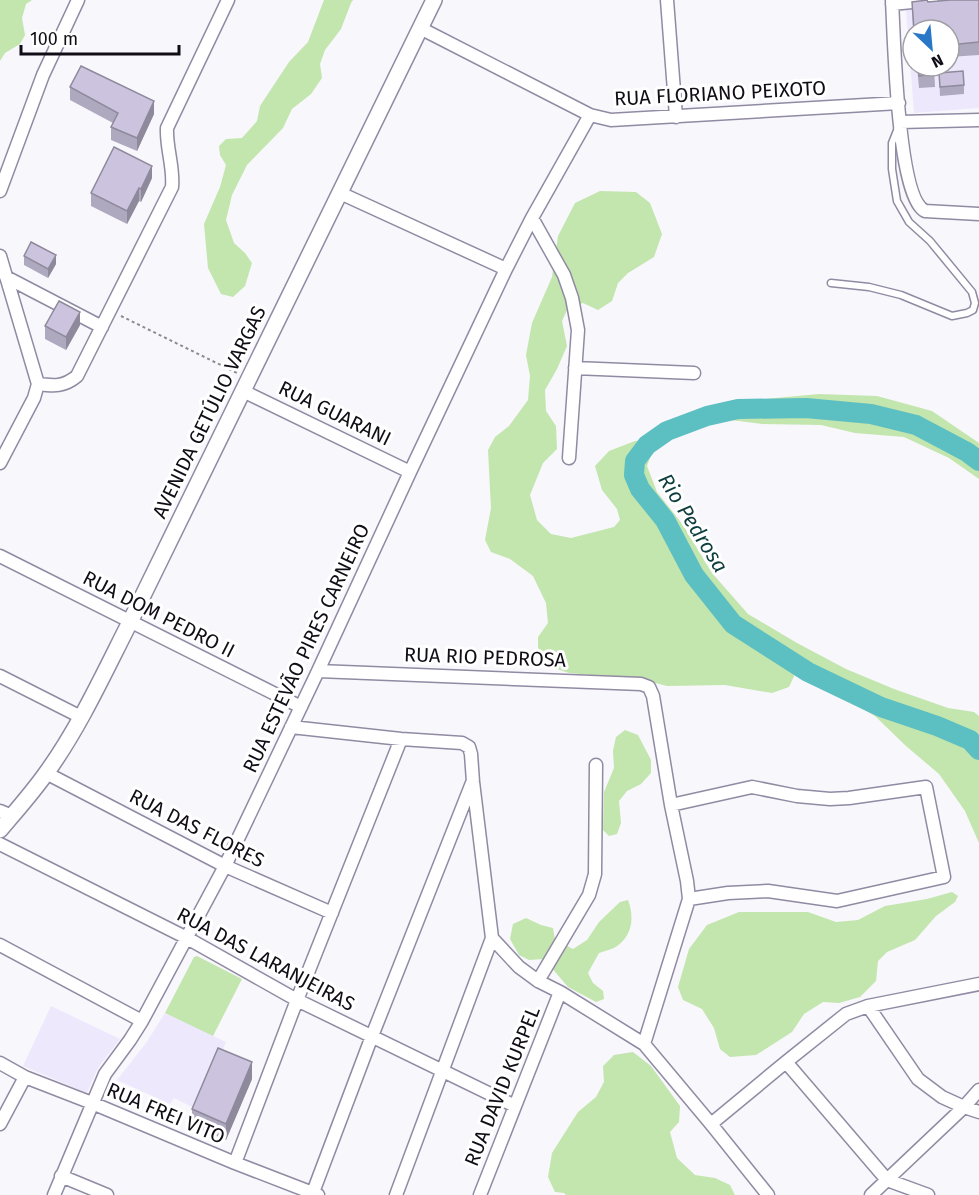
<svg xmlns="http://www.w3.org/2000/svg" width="979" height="1195" font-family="'Fira Sans',sans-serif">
<rect width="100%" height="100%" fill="#f8f7fc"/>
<path fill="#eee8fd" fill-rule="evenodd" d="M 979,4 L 979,108 L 914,113 L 906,10 ZM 913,30 L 949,30 L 949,66 L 913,66 Z
M 51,1006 L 120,1039 L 98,1068 L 87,1093 L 23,1066 Z
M 165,1013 L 226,1042 L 196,1109 L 174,1098 L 170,1104 L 117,1080 L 146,1043 Z"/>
<path fill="#c3e5ae" d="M 0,0 L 32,0 L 26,4 L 22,18 L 25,35 L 20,44 L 5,53 L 0,61 Z
M 324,0 L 353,0 L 351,3 L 341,29 L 325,50 L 320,64 L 322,78 L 311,94 L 292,109 L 283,128 L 247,165 L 232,195 L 226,220 L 234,243 L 245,253 L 252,263 L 245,286 L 233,297 L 221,294 L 208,268 L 204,224 L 220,187 L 226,165 L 220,155 L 219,146 L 226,139 L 242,138 L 257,121 L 260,106 L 289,62 L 308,42 Z
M 600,191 L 636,192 L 650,203 L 662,234 L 654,257 L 628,273 L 618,283 L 612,301 L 598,310 L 583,303 L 568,308 L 562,321 L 567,346 L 557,369 L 545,390 L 546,411 L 556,426 L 557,449 L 543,463 L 530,495 L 537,520 L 551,534 L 571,538 L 614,527 L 620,520 L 617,509 L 602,490 L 595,466 L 609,451 L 635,441 L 648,440 L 653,449 L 647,466 L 657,492 L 683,525 L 712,573 L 748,614 L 797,643 L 846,669 L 894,689 L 948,708 L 974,712 L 979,716 L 979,843 L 965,811 L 939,774 L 906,746 L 875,716 L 824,687 L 803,673 L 795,674 L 789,687 L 772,693 L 725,685 L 667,686 L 640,679 L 569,673 L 551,667 L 538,648 L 538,637 L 548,623 L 546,603 L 533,576 L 510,559 L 491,552 L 485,540 L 491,508 L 488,450 L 495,437 L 509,426 L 528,400 L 530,376 L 526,355 L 532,323 L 552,277 L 558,236 L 575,203 Z
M 819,394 L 877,396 L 932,411 L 979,443 L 979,479 L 949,458 L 904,437 L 855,433 L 821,425 L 762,424 L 731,420 L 726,415 L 734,407 L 765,399 Z
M 625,730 L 638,735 L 651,760 L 651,773 L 641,784 L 627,791 L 619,801 L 621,823 L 617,834 L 609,836 L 603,830 L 604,792 L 614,768 L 613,751 L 616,737 Z
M 952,892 L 958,896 L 955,902 L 936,916 L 915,940 L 887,952 L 878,961 L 876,981 L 860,997 L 839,1003 L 823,1002 L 804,1014 L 792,1032 L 756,1055 L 730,1057 L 720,1049 L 714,1028 L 702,1009 L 683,1000 L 678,987 L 689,949 L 707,925 L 739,912 L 808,912 L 836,922 L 858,920 L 885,906 L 927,899 Z
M 628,900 C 635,919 632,937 614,948 C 610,950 604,951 599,953 L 588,973 L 593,983 L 603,991 L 604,999 L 596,1002 L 568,987 L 544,959 L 529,960 L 519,955 L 510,939 L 513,924 L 526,918 L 541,925 L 553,928 L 555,940 L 573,949 L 587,940 L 599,922 L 620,902 Z
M 197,956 L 242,979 L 213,1036 L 165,1013 L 194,957 Z
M 633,1052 L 651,1066 L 680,1106 L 679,1122 L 670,1132 L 677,1158 L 695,1175 L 715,1178 L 730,1185 L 735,1195 L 566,1195 L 564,1193 L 555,1192 L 548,1177 L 552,1153 L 578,1112 L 596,1097 L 604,1082 L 603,1066 L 614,1055 Z"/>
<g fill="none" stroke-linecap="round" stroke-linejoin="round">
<path stroke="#5cbfc2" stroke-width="20" d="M 979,461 L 967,452 L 916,425 L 871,414 L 806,408 L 738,409 L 707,416 L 667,431 L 647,445 L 635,461 L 634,475 L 640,489 L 665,520 L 694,575 L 733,624 L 808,672 L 881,707 L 937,726 L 970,740 L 979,750"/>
<g stroke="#918aa3" stroke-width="9">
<path id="service" d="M 831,283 L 869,287 L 901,295 L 952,316 L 967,313 L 973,310 L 975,303 L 972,292 L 930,241 L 909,222 L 897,201 L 892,169 L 892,143 L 898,128"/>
</g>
<g stroke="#918aa3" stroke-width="15">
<path id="minor" d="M 667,0 L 676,117
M 892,0 C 894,35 897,197 925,211 L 979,214
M 892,4 L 932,0
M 420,28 L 590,115 L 611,120 L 899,103
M 900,122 L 979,120
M 0,191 L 43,75 L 78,0
M 340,193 L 506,269
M 532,218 L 564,275 L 572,298 L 578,330 L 569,458
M 0,256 L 38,384 L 34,398 L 0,463
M 6,277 L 102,327
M 575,368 L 694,373
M 38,384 C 54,386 64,387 77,376 L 172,187 C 174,167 166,148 167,128 L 228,0
M 243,391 L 410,472
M 0,556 L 301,707
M 318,671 L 641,684 L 649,687 L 653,696 L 671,805 L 687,881 L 689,899 L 644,1044
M 0,676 L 81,717
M 291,727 L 401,739 L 462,743 L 469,747 L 471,754 L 473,782 L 492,938 L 519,967 L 538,981 L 560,992 L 644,1044 L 711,1124 L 768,1195
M 46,773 L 225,866 L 332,913
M 671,805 L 752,787 L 797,796 L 830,799 L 849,798 L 926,787 L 944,877 L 837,901 L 768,891 L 728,893 L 689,899
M 0,811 L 12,816
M 0,844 L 187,938 L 297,1000 L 515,1106
M 0,945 L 142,1021
M 538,981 L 589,895 L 595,874 L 596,765
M 868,1006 L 918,1079 L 942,1097 L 964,1107 L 979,1112
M 786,1062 L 887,1180 L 928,1195
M 0,1063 L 25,1077 L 92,1103 L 235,1163 L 318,1195
M 0,1124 L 25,1077
M 711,1124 L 786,1062 L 846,1014 L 868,1006 L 979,984
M 235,1163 L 297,1000 L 401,739
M 61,1176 L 107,1195
M 54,1195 L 105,1074 L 130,1040 L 142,1021 L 225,866 L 318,671 L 410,472 L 506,269 L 532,218 L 590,115
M 312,1195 L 372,1036 L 472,783
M 396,1195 L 492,938
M 480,1195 L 560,992
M 871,1195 L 964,1107 L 979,1090"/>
</g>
<g stroke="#918aa3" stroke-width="18">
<path id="tertiary" d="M 0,830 C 16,811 33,792 47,772 C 80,726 104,673 130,622 L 434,0"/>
</g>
<path stroke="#8c8b91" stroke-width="2" stroke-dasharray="3 3" stroke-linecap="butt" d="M 121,316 L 237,373"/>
<use href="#service" stroke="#fff" stroke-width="6"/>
<use href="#minor" stroke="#fff" stroke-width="12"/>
<use href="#tertiary" stroke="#fff" stroke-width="15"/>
</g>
<path fill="#afa9c0" d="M 979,0 L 979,55 L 949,57 L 949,30 L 913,30 L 912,2 Z
M 917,66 L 934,66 L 935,87 L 919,88 Z
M 939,73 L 964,85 L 964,94 L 940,96 Z
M 70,87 L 154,114 L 137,151 L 111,140 L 111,127 L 113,123 L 70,100 Z
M 152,178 L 141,202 L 139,201 L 127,224 L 91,206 L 91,193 Z
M 24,256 L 56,264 L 48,278 L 24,265 Z
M 80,325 L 66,350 L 45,339 L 45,326 Z
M 252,1079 L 226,1140 L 192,1126 L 192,1109 Z"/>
<path fill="#8f899c" d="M 154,101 L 154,114 L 137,151 L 137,138 Z
M 152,166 L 152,178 L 141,202 L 141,189 Z
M 139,188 L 139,201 L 127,224 L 127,211 Z
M 56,255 L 56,264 L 48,278 L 48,269 Z
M 80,312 L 80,325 L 66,350 L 66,337 Z
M 252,1062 L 252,1079 L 226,1140 L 226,1124 Z"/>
<path fill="#ccc4df" stroke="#8f899c" stroke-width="1.5" d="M 927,0 L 928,2 L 950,0 L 979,0 L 979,42 L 949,45 L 949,30 L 914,30 L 912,2 Z
M 81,66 L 154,101 L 137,138 L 111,127 L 118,113 L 70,87 Z
M 918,66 L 934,66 L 935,74 L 919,76 Z
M 963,71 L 964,85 L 940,87 L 939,73 Z
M 114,147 L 152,166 L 141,189 L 139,188 L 127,211 L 91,193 Z
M 31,242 L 56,255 L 48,269 L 24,256 Z
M 59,301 L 80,312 L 66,337 L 45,326 Z
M 218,1048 L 252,1062 L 226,1124 L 192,1109 Z"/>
<g text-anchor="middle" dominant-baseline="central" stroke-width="6" stroke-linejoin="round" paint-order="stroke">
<g font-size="20" fill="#100d16" stroke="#fff">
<text transform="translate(720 93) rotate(-3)">RUA FLORIANO PEIXOTO</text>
<text transform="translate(209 412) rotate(-64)">AVENIDA GETÚLIO VARGAS</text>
<text transform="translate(335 413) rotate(26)">RUA GUARANI</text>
<text transform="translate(159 614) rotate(27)">RUA DOM PEDRO II</text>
<text transform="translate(306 648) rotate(-65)">RUA ESTEVÃO PIRES CARNEIRO</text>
<text transform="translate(485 657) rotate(2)">RUA RIO PEDROSA</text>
<text transform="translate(197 828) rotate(27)">RUA DAS FLORES</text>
<text transform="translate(266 959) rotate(28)">RUA DAS LARANJEIRAS</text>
<text transform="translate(502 1086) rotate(-68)">RUA DAVID KURPEL</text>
<text transform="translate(166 1113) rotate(23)">RUA FREI VITO</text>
</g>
<g font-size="21" font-style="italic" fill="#0e3d3e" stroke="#fff">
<text transform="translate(693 523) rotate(58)">Rio Pedrosa</text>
</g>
</g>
<g transform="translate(931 48) rotate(154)"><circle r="28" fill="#ffffff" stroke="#9f9ea2" stroke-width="1.5"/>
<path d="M0-4.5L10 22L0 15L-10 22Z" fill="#2977c6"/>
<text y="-9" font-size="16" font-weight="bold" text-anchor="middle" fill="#100d16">N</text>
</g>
<path d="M21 45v9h158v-9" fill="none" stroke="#100d16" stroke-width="3"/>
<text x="30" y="45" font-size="18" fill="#100d16" stroke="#ffffff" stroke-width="4.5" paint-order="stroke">100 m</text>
</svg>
